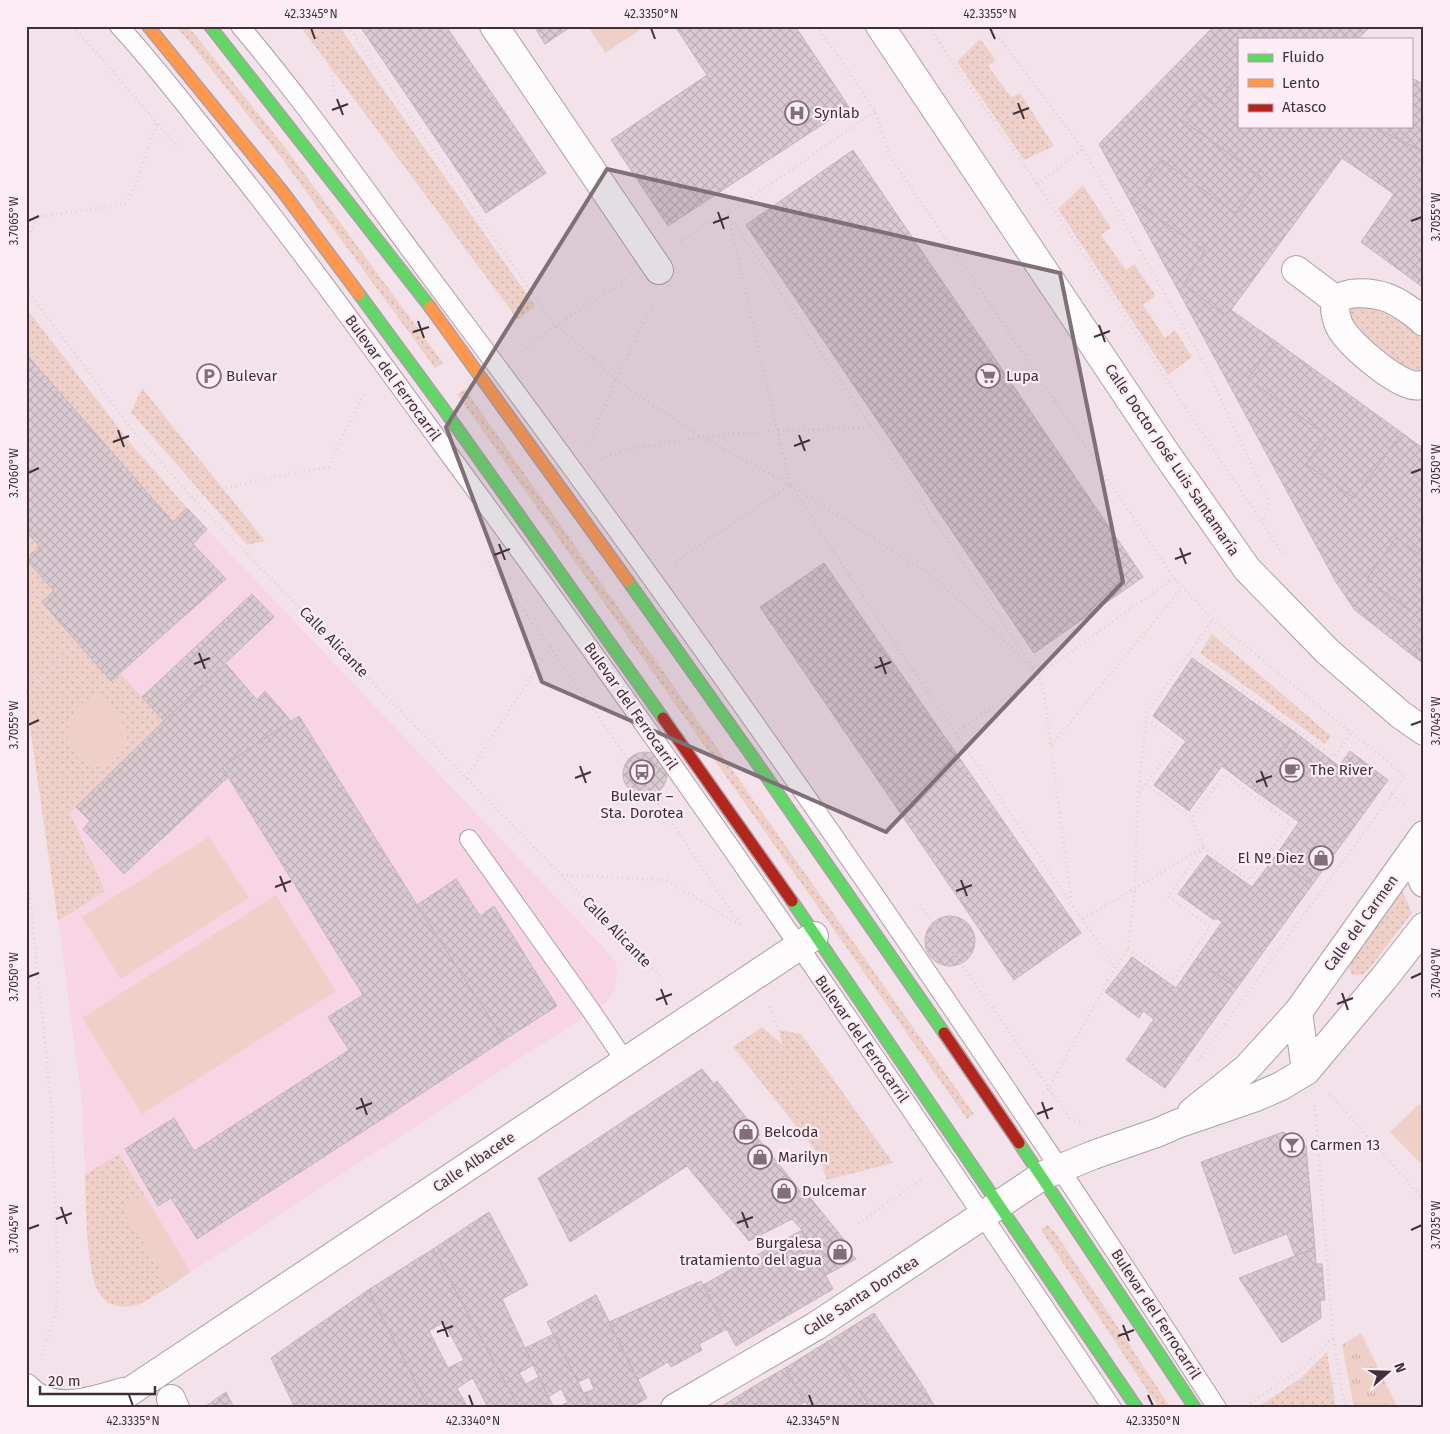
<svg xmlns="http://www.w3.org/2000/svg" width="1450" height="1434" font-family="'Fira Sans',sans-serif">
<defs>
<pattern id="grass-tufts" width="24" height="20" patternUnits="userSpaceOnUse" patternTransform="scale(1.25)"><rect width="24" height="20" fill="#eed0c9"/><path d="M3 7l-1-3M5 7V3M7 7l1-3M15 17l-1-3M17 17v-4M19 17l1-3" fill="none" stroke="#cdb3ad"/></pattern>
<pattern id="garden-dots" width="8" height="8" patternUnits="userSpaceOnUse" patternTransform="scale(1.25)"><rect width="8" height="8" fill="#eed0c9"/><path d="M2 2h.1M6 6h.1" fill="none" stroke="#cdb3ad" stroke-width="1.8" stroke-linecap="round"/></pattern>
<pattern id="building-cross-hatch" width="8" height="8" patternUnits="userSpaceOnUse" patternTransform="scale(1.25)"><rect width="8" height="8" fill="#dacad2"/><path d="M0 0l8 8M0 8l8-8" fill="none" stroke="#bcaeb5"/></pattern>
</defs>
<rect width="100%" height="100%" fill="#f3e2ea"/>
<path fill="#f7d5e5" d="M 26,308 L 131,444 L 169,489 L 602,946 L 616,962 L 617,976 L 614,990 L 607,1002 L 159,1293 L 136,1305 L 115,1306 L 105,1300 L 99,1292 L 92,1274 L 87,1222 L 82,1103 L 63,956 L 26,699 L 31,692 L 26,685 Z"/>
<path fill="url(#grass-tufts)" d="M 1361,1333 L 1398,1408 L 1354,1408 L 1342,1345 Z"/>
<path fill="#eed0c9" d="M 588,26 L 646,26 L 605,53 Z
M 101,694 C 122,718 136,731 114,762 C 108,764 101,767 95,766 C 67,761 59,728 77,707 C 83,701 94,697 101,694 Z
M 209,837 L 249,898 L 121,979 L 82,917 Z
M 276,895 L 336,991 L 142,1114 L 82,1018 Z
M 1419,1104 L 1424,1109 L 1424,1167 L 1390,1132 Z
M 144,1194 L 191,1272 L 170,1286 L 122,1208 Z"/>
<path fill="url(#garden-dots)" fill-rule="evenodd" d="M 175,26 L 187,26 L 197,37 L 284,146 L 443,363 L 435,368 L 277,152 L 192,45 Z
M 300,26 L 339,26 L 535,306 L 518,320 Z
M 980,39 L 996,60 L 988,66 L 1011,97 L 1020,93 L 1054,146 L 1024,160 L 957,62 Z
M 1083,185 L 1111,228 L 1101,235 L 1126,270 L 1134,264 L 1156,296 L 1143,305 L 1165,338 L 1175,330 L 1192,357 L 1168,375 L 1058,209 Z
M 1351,302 C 1377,307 1405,322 1424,341 L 1424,371 C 1391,368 1365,338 1348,312 Z
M 26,308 L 131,444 L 187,508 L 173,522 L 26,354 Z
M 142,388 L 265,541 L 247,545 L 131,412 Z
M 465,389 L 974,1114 L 967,1119 L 457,394 Z
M 26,531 L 40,547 L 26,560 L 54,591 L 42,602 L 111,681 L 120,673 L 164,721 L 70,813 L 105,891 L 58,921 L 26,699 L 31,692 L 26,685 ZM 101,694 C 122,718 136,731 114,762 C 108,764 101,767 95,766 C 67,761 59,728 77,708 C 82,701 93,698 101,694 Z
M 1212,634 L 1331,736 L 1325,744 L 1200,653 Z
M 1401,888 L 1412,913 L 1369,969 L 1362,975 L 1352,975 L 1349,968 L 1348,960 Z
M 762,1027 L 783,1045 L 779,1030 L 801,1034 L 893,1163 L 827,1180 L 820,1156 L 733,1047 Z
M 119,1154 L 144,1194 L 122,1208 L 170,1286 C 160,1292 148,1301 137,1305 C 123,1309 107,1306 99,1293 C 86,1271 86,1202 85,1175 Z
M 1048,1225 L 1055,1232 L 1171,1408 L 1159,1408 L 1047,1239 L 1041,1229 Z
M 1327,1352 L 1336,1408 L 1261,1408 L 1260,1406 L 1302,1377 Z"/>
<path fill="url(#building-cross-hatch)" stroke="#c4b5bc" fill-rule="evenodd" d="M 360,26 L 446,26 L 546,173 L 486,213 Z
M 534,26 L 572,26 L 545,44 Z
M 675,26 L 795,26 L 849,107 L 668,226 L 611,140 L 707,75 Z
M 1214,26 L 1371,26 L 1358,39 L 1239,39 L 1239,75 L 1215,106 L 1201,94 L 1181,119 L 1261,177 L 1235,213 L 1162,160 L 1133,200 L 1205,251 L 1184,284 L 1225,316 L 1231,310 L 1275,341 L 1248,379 L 1327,436 L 1306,464 L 1354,498 L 1402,433 L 1424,449 L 1424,558 L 1396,538 L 1367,579 L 1414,614 L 1419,610 L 1424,614 L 1424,638 L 1412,655 L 1355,610 L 1336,582 L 1099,144 Z
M 1239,75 L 1239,126 L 1371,126 L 1424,152 L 1424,288 L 1361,242 L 1394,194 L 1342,158 L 1231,310 L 1225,316 L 1184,284 L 1205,251 L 1133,200 L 1162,160 L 1235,213 L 1261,177 L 1181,119 L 1201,94 L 1215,106 Z
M 1411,78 L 1424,84 L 1424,152 L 1371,126 L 1411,126 Z
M 853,150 L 1143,577 L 1034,653 L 746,225 Z
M 1275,341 L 1402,433 L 1354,498 L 1306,464 L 1327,436 L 1248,379 Z
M 26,354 L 173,522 L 187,508 L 207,529 L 193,544 L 226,579 L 111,681 L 42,602 L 54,591 L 26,559 L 40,547 L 26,531 Z
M 1396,538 L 1424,558 L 1424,614 L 1419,610 L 1414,614 L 1367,579 Z
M 824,563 L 1081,933 L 1014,980 L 760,607 Z
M 252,594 L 274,617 L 164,721 L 142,697 Z
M 1424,638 L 1424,664 L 1412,655 Z
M 1192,658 L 1296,733 L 1255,791 L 1222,766 L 1189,811 L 1154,785 L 1186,741 L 1153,716 Z
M 226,664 L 257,700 L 265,691 L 291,721 L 222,767 L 228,777 L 124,874 L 83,829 L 90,821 L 76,807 L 164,721 Z
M 299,716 L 417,905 L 504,1040 L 197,1239 L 171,1198 L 158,1206 L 125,1149 L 174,1118 L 194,1151 L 349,1050 L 328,1017 L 363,995 L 222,767 Z
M 1296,733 L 1339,766 L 1350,751 L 1388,780 L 1312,885 L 1274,858 L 1299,822 L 1255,791 Z
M623 774a22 22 0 1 1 44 0a22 22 0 1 1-44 0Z
M 1207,855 L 1252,887 L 1274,858 L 1312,885 L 1237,988 L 1196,959 L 1222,922 L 1216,918 L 1214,920 L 1178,894 Z
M 456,879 L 480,916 L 494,906 L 557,1006 L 504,1040 L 417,905 Z
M925 941a25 25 0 1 1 50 0a25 25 0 1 1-50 0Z
M 1132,957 L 1176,988 L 1196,959 L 1237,988 L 1165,1088 L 1126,1060 L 1154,1019 L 1143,1011 L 1139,1018 L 1105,992 Z
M 702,1069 L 714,1084 L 717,1081 L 760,1135 L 757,1137 L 801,1192 L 804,1190 L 846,1242 L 843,1244 L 856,1259 L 826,1275 L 802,1230 L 792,1219 L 749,1241 L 687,1166 L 570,1242 L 538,1178 Z
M 1283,1132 L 1306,1146 L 1315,1248 L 1295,1256 L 1287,1234 L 1234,1254 L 1201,1162 Z
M 489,1212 L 528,1285 L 502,1299 L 533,1365 L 519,1373 L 526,1384 L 539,1377 L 554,1408 L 519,1408 L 433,1249 Z
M 802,1230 L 833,1289 L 736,1346 L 703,1285 Z
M 1315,1248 L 1316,1264 L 1322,1264 L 1325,1300 L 1320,1301 L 1321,1318 L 1282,1343 L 1239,1278 Z
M 433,1249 L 519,1408 L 488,1408 L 473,1378 L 457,1388 L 468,1408 L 429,1408 L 368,1290 ZM 444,1322 L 464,1360 L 448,1368 L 429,1331 Z
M 701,1281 L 727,1329 L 699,1344 L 702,1350 L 671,1367 L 668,1362 L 637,1380 L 609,1322 Z
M 368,1290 L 429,1408 L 295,1408 L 271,1358 Z
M 596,1295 L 647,1398 L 630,1408 L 591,1408 L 584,1393 L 594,1389 L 589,1377 L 578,1382 L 547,1322 Z
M 874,1313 L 919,1380 L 934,1405 L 930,1408 L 871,1408 L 827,1342 Z
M 554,1334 L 591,1408 L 557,1408 L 568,1402 L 561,1389 L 548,1397 L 525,1348 Z
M 827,1342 L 871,1408 L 809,1408 L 785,1368 Z
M 785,1368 L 805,1402 L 796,1408 L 764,1408 L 751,1388 Z
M 751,1388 L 764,1408 L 719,1408 Z
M 226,1392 L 234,1408 L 203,1408 Z"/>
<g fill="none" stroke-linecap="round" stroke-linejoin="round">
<g stroke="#ae9fa6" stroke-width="20">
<path id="lane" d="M 119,26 C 154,64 185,105 217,145 C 296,243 369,345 443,446 C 675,760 895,1084 1112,1408
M 240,26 C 297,93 348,165 400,236 C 450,304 502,372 552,441 C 783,756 1004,1079 1217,1408
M 469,839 L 592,1012 L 625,1061"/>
</g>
<g stroke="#ae9fa6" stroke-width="30">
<path id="street" d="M 494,26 L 659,270
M 880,26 L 1163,449 L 1247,569 L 1328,652 L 1401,715 L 1424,731
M 1296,270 L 1337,301
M 1424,322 C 1416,314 1396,300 1385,297 C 1374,293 1336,288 1335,307 C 1335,312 1337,321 1339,325 C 1348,344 1392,380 1412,385 C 1416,386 1420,385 1424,385
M 1411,853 L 1424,883
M 1298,1012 L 1306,1071
M 1192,1112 L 1246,1069 L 1298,1012 L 1424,835
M 26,1388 C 51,1416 93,1401 123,1392
M 171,1399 L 175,1408
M 105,1408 L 814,936
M 675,1408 L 816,1326 L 1042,1176 L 1093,1155 L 1159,1132 L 1177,1124 L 1256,1097 L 1281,1086 L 1306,1071 L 1384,978 L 1424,927"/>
</g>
<g stroke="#ae9fa6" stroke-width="14">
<path id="fast" d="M 210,26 L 430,307
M 359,294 L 445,411 L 663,718
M 628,581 L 752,756 L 944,1033
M 792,901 L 1137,1408
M 1019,1143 L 1195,1408"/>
</g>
<g stroke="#ae9fa6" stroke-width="14">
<path id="slow" d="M 148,26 L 283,192 L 359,294
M 430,307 L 628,581"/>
</g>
<g stroke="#ae9fa6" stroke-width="14">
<path id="jam" d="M 663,718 L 792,901
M 944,1033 L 1019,1143"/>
</g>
<path stroke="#dad5d7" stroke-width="3" stroke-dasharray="1 4" stroke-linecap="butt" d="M 73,26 L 178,147
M 326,26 L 334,93
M 348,26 L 555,326 L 566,332 L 616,380 L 700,436 L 790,485 L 928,573 L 1004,640 L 1038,675 L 1174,578
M 817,26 L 875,111 L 890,156 L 1174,578 L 1213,620 L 1405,776 L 1197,1062
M 928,26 L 1037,184 L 1284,555
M 990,26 L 1083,149 L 1204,363 L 1269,502 L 1262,523
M 875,111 L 728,214 L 790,485 L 869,605 L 1115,968
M 1037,184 L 1083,149
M 26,241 L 38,217 L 125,204 L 133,191 L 157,122
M 681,242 L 709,222 L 728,214 L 1033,667
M 26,289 L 126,422 L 195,501 L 661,977
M 522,351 L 555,326 L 626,279
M 589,442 L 616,380 L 654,302
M 601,459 C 621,450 642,447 664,443 C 733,430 803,431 873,427
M 192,497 C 237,485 282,474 329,467 L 333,455 L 365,391
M 488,562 L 545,640
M 675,562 L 790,485
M 550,647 L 655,798 L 741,926
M 1190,652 L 1334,757 L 1351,733
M 1038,674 L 1044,694 L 1071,900
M 26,687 L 76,640
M 956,733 L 1038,675
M 1051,745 L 1182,588
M 466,778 L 550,647
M 1139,793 L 1177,741 L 1147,719
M 1391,795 L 1407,805
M 26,863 L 51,1102 L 58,1277 L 56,1312 L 41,1359
M 562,875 L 667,880 L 738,924
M 920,905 L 1070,1118 L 1080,1122
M 1083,919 L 1204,847 L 1250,880 L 1290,822 L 1224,775 L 1191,819 L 1146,784
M 1128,949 L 1173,980 L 1210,927 L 1168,896 L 1204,847 L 1191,819
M 770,1007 L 779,1030 L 830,1188
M 1043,1093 L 1049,1088 L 1115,968 L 1128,949 L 1135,887 L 1138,795 L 1147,712 L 1213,620
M 1330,1094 L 1424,1200
M 1315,1105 L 1333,1337 L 1345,1408
M 858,1223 L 923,1179
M 1246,1406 L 1299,1371 L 1333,1338
M 1328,1408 L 1337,1369"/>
<use href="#lane" stroke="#fdfbfc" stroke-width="18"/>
<use href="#street" stroke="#fdfbfc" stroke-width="28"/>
<use href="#fast" stroke="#63d668" stroke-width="11"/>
<use href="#slow" stroke="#ff974d" stroke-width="11"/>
<use href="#jam" stroke="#b3261e" stroke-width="11"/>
</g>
<path fill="#7f6f76" fill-opacity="0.2" stroke="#7f6f76" stroke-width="4" stroke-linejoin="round" d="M 607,169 L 1060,273 L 1123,582 L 886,832 L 542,682 L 446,427 Z"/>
<path fill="none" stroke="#403138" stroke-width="2" d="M 311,28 L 315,39M 651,28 L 655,39M 990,28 L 995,39M 337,99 L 343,115M 1018,103 L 1024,119M 332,110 L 348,104M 1013,114 L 1029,108M 718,212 L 724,229M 28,221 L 39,216M 1411,221 L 1422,217M 713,223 L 729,217M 418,321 L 424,338M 1099,325 L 1105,342M 413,332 L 429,327M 1094,337 L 1110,331M 118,430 L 124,447M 799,435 L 805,451M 113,442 L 129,436M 794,446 L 810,440M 28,473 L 39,468M 1411,473 L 1422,469M 499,544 L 505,560M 1180,548 L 1186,564M 494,555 L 510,549M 1175,559 L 1191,553M 199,653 L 205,669M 880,657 L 886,674M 194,664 L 210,658M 875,668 L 891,662M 28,725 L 39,720M 1411,725 L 1422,721M 580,766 L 586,783M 1261,771 L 1267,787M 575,778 L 591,772M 1256,782 L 1272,776M 280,876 L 286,892M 961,880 L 967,896M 275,887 L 291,881M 956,891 L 972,885M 28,977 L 39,973M 1411,978 L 1422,973M 661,989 L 667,1005M 1342,993 L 1348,1010M 656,1000 L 672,994M 1337,1004 L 1353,998M 361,1098 L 367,1115M 1042,1102 L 1048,1119M 356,1109 L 372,1103M 1037,1114 L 1053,1108M 61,1207 L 67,1224M 742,1212 L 748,1228M 56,1219 L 72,1213M 737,1223 L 753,1217M 28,1229 L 39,1225M 1411,1230 L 1422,1225M 442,1321 L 448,1337M 1123,1325 L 1129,1341M 437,1332 L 453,1326M 1118,1336 L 1134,1330M 129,1395 L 133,1406M 469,1395 L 473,1406M 809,1395 L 813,1406M 1148,1395 L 1153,1406"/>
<defs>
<g id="hospital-ring" transform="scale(1.25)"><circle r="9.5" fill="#fdecf4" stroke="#7f6f76" stroke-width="1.5"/><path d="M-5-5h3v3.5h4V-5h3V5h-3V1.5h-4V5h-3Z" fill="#7f6f76"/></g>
<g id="parking-ring" transform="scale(1.25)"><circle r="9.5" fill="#fdecf4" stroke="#7f6f76" stroke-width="1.5"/><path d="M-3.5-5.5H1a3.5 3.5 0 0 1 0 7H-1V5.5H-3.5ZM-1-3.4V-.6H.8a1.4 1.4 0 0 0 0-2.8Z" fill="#7f6f76"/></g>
<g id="supermarket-ring" transform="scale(1.25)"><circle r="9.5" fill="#fdecf4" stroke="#7f6f76" stroke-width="1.5"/><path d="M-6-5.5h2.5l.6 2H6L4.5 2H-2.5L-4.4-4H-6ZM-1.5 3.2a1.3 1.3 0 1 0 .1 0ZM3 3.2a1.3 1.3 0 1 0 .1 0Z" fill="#7f6f76"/></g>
<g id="cafe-ring" transform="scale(1.25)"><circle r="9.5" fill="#fdecf4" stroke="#7f6f76" stroke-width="1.5"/><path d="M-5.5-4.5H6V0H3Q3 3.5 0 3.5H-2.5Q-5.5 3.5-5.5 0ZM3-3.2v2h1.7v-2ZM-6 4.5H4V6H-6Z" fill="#7f6f76"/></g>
<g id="bus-ring" transform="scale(1.25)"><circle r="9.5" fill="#fdecf4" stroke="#7f6f76" stroke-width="1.5"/><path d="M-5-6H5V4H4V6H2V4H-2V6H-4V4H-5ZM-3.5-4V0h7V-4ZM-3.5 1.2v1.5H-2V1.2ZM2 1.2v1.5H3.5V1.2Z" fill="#7f6f76"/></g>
<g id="shop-ring" transform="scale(1.25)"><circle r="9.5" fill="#fdecf4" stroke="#7f6f76" stroke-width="1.5"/><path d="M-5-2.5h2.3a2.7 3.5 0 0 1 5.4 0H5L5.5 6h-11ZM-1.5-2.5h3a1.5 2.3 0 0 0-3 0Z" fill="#7f6f76"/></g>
<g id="bar-ring" transform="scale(1.25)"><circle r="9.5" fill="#fdecf4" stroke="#7f6f76" stroke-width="1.5"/><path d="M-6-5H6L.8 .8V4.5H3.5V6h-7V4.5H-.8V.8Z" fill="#7f6f76"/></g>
</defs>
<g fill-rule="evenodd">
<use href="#hospital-ring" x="797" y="113"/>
<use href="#parking-ring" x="209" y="376"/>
<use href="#supermarket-ring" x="988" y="376"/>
<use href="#cafe-ring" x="1292" y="770"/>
<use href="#bus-ring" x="642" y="772"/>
<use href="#shop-ring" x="1321" y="858"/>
<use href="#shop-ring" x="746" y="1132"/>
<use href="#bar-ring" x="1292" y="1145"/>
<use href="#shop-ring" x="760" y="1157"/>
<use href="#shop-ring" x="784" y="1191"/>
<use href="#shop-ring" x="840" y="1252"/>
</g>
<g text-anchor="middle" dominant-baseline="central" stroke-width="4.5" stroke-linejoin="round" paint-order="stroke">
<g font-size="15" fill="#403138" stroke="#fdecf4" text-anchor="start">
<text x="814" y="113">Synlab</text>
<text x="226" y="376">Bulevar</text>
<text x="1006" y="376">Lupa</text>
<text x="1310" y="770">The River</text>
<text x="642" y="796" text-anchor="middle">Bulevar –<tspan x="642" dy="17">Sta. Dorotea</tspan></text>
<text x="1304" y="858" text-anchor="end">El Nº Diez</text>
<text x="764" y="1132">Belcoda</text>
<text x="1310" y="1145">Carmen 13</text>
<text x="778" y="1157">Marilyn</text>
<text x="802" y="1191">Dulcemar</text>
<text x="822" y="1243" text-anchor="end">Burgalesa<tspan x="822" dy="17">tratamiento del agua</tspan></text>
</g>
<g font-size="15" fill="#403138" stroke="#fdecf4">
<text transform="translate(393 378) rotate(54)">Bulevar del Ferrocarril</text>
<text transform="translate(1172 460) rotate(56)">Calle Doctor José Luis Santamaría</text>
<text transform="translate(334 642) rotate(46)">Calle Alicante</text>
<text transform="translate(631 706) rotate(55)">Bulevar del Ferrocarril</text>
<text transform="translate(1361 923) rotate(-54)">Calle del Carmen</text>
<text transform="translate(617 932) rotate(46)">Calle Alicante</text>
<text transform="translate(862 1039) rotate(55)">Bulevar del Ferrocarril</text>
<text transform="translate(474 1162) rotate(-34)">Calle Albacete</text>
<text transform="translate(861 1296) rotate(-33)">Calle Santa Dorotea</text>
<text transform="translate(1156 1314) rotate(57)">Bulevar del Ferrocarril</text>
</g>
</g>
<rect width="1450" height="1434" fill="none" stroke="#fdecf4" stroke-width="55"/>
<rect x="1238" y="38" width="175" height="90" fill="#fdecf4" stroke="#b1a1a9"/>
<rect x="1248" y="54" width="25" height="8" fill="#63d668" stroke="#b1a1a9"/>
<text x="1282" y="62" font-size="15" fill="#403138">Fluido</text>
<rect x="1248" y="79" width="25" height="8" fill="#ff974d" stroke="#b1a1a9"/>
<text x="1282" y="88" font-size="15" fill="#403138">Lento</text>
<rect x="1248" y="104" width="25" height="8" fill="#b3261e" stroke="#b1a1a9"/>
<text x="1282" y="112" font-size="15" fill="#403138">Atasco</text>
<g transform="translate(1388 1372) rotate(70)" stroke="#fdecf4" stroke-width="4" paint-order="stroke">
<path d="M0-4L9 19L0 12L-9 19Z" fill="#403138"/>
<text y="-8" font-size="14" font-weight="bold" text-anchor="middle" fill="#403138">N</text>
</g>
<path d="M40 1386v8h115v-8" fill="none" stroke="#403138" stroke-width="2.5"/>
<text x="48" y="1386" font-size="15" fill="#403138" stroke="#fdecf4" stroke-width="4" paint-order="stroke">20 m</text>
<rect x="28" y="28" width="1394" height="1378" fill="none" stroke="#403138" stroke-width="2"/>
<g font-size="12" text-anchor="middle" fill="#403138">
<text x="311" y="18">42.3345°N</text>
<text x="651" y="18">42.3350°N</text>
<text x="990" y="18">42.3355°N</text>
<text transform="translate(1436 217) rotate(-90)" y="4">3.7055°W</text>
<text transform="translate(14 221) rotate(-90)" y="4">3.7065°W</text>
<text transform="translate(1436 469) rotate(-90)" y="4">3.7050°W</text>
<text transform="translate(14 473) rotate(-90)" y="4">3.7060°W</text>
<text transform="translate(1436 721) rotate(-90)" y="4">3.7045°W</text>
<text transform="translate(14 725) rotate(-90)" y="4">3.7055°W</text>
<text transform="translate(1436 973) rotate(-90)" y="4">3.7040°W</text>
<text transform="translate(14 977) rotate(-90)" y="4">3.7050°W</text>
<text transform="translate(1436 1225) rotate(-90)" y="4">3.7035°W</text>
<text transform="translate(14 1229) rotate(-90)" y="4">3.7045°W</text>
<text x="133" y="1425">42.3335°N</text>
<text x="473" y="1425">42.3340°N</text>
<text x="813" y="1425">42.3345°N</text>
<text x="1153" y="1425">42.3350°N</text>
</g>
</svg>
